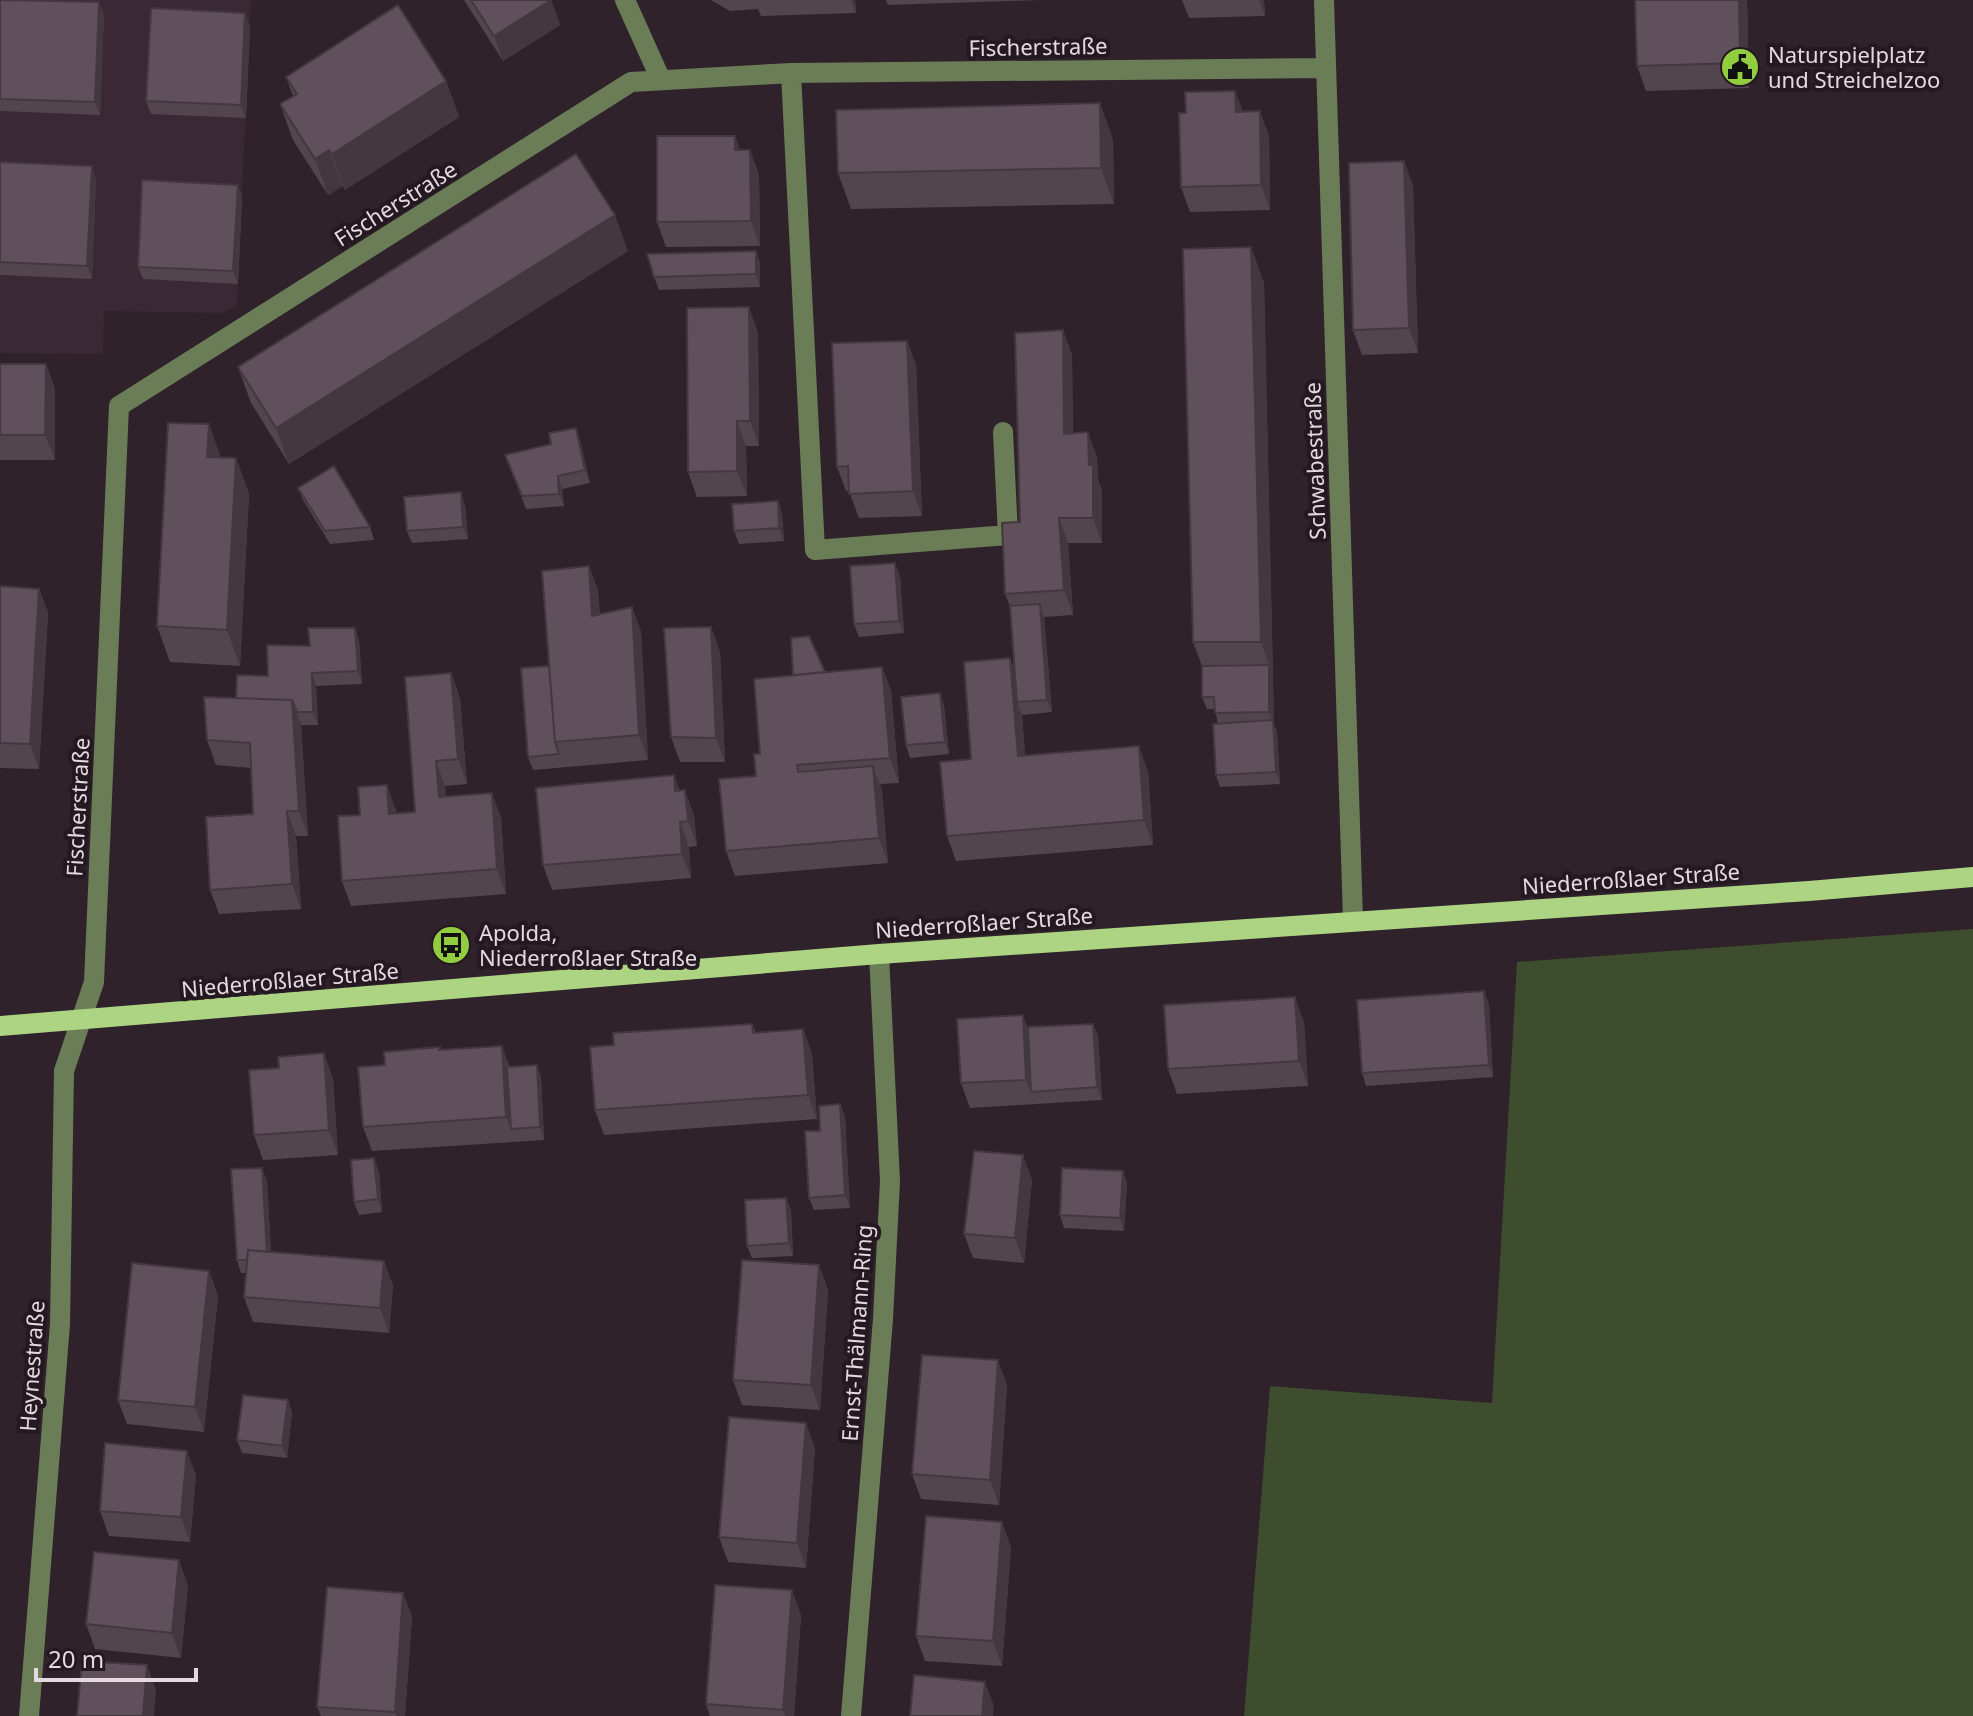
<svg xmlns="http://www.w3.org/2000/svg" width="1973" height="1716" font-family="'Noto Sans',sans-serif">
<rect width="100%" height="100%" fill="#2f222b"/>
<path fill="#3b2835" d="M 0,0 L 251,0 L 237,305 L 222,313 L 104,311 L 103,354 L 0,353 Z"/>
<path fill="#3d4d2d" d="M 1973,929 L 1973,1716 L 1244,1716 L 1270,1386 L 1492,1403 L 1517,962 Z"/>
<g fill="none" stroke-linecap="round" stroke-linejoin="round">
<path stroke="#6a7d56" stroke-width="20" d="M 625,0 L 661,80
M 1324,0 L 1353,920
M 791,73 L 815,550 L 1008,535 L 1003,432
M 29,1716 L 60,1324 L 64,1071 L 94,982 L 119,406 L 631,82 L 791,73 L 1325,68
M 851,1716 L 883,1319 L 890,1181 L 879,954"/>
<path stroke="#add482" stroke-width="20" d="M 0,1026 L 879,954 L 1809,891 L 1973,877"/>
</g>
<path fill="#53454e" d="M 0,0 L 104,14 L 100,115 L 0,111 Z
M 464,0 L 551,0 L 560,25 L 503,61 Z
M 711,0 L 855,0 L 856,13 L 761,16 L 758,9 L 730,11 Z
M 886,0 L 1042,0 L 888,5 Z
M 1182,0 L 1264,0 L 1265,16 L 1189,18 Z
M 1635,0 L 1747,0 L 1749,88 L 1646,91 L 1637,66 Z
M 250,26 L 246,118 L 151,114 L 146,101 Z
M 286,77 L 446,81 L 459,117 L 345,190 L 343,186 L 328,195 L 293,140 L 280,104 L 293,96 Z
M 1235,91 L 1243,112 L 1269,136 L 1270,210 L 1190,212 L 1181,187 L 1186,113 Z
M 735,136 L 740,150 L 750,150 L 759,175 L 760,246 L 666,247 L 657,222 Z
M 1113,139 L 1114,204 L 851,209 L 838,173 Z
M 1404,161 L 1413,186 L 1418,353 L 1362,355 L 1353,330 Z
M 0,162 L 96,179 L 92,279 L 0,275 Z
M 238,185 L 242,197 L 238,284 L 143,279 L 138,267 Z
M 1251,247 L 1264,283 L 1274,724 L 1277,733 L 1280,784 L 1220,787 L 1216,775 L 1218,724 L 1215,709 L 1207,709 L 1202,697 L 1202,666 L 1193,642 Z
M 628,251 L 289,464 L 251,403 L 238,367 Z
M 756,251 L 760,263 L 760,287 L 659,290 L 654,277 Z
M 1063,330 L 1072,355 L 1073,434 L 1097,457 L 1098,480 L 1102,490 L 1102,543 L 1068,543 L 1073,615 L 1044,617 L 1052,712 L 1022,715 L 1025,755 L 1148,771 L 1153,845 L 956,861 L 947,836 L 971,759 L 1010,658 L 1014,669 L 1010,606 L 1005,594 Z
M 758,332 L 759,446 L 746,446 L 747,496 L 697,497 L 688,472 Z
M 907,341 L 916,365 L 922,516 L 859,518 L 849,491 L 846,491 L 837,467 Z
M 0,364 L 46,364 L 55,389 L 55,460 L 0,460 Z
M 580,440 L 590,483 L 562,489 L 564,506 L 526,509 L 505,455 Z
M 221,458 L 236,458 L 249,494 L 240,666 L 170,662 L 157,626 Z
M 298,488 L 370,527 L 374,540 L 330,544 L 303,500 Z
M 778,501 L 782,514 L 784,541 L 739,544 L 734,531 Z
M 465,505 L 468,539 L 412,543 L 407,531 Z
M 589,566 L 598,591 L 600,615 L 632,607 L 641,632 L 648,760 L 533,770 L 528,757 L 549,666 Z
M 900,576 L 904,633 L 859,637 L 854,624 Z
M 0,586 L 39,589 L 48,613 L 39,769 L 0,768 Z
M 711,627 L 720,652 L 725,762 L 680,762 L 671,737 Z
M 355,628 L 359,641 L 362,684 L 316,686 L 318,725 L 301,725 L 308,836 L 296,836 L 301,909 L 219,914 L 210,890 L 253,814 L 251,768 L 216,765 L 207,740 L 236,698 L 310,646 Z
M 882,667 L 891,691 L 899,783 L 880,784 L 882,791 L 888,863 L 735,876 L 726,851 L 756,776 L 760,754 L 825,672 Z
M 451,673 L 460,698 L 467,784 L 445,786 L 446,796 L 501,817 L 506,894 L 351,906 L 342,881 L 360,815 L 396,810 L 396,813 L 415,812 Z
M 940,693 L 944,706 L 949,754 L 910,758 L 906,745 Z
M 680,791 L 694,815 L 697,846 L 689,847 L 691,878 L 552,890 L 543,865 Z
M 1484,991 L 1489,1004 L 1493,1077 L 1366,1086 L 1362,1073 Z
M 1304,1022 L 1308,1086 L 1177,1094 L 1168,1069 Z
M 752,1024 L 756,1033 L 803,1029 L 812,1054 L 817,1119 L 604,1135 L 595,1110 L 614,1045 Z
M 1093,1024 L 1098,1036 L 1102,1100 L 970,1108 L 961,1083 L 1028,1027 Z
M 440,1047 L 441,1050 L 510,1067 L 537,1065 L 541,1078 L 544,1140 L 372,1151 L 363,1127 L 385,1065 Z
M 279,1068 L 333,1078 L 338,1155 L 263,1160 L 254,1135 Z
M 840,1104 L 845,1117 L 850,1208 L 814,1210 L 809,1198 L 820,1131 Z
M 379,1171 L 382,1212 L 359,1215 L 354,1202 Z
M 1123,1171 L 1127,1184 L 1124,1231 L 1064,1228 L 1060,1215 Z
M 1032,1180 L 1024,1263 L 973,1258 L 964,1234 Z
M 267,1181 L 271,1252 L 393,1285 L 389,1333 L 253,1322 L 244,1297 L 246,1273 L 241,1273 L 237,1260 Z
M 786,1198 L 791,1210 L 793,1256 L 752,1258 L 747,1246 Z
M 819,1265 L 828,1290 L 820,1410 L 742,1405 L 733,1380 Z
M 209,1271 L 218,1296 L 204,1432 L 127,1424 L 118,1400 Z
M 1007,1385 L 999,1505 L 921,1499 L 912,1474 Z
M 288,1400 L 292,1413 L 287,1458 L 242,1453 L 237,1440 Z
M 815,1448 L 806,1568 L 728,1562 L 719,1537 Z
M 196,1475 L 190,1542 L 109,1536 L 100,1511 Z
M 1011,1547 L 1002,1666 L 925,1661 L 916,1636 Z
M 188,1585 L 181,1658 L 95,1649 L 86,1624 Z
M 403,1593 L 412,1617 L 405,1716 L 321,1716 L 317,1707 Z
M 801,1615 L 794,1716 L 710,1716 L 706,1704 Z"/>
<path fill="#433840" d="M 551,0 L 560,25 L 503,61 L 494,36 Z
M 851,0 L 855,0 L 856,13 Z
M 1259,0 L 1264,0 L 1265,16 Z
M 1739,0 L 1747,0 L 1749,88 L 1740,63 Z
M 99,2 L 104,14 L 100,115 L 95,102 Z
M 245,13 L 250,26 L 246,118 L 241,105 Z
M 446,81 L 459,117 L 345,190 L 332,154 Z
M 1235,91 L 1244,115 L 1236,112 Z
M 1100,103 L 1113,139 L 1114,204 L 1101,168 Z
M 1260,111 L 1269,136 L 1270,210 L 1261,185 Z
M 735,136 L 744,161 L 735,150 Z
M 329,150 L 343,186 L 328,195 L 315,159 Z
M 750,150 L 759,175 L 760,246 L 751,221 Z
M 1404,161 L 1413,186 L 1418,353 L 1409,328 Z
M 92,166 L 96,179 L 92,279 L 87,266 Z
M 238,185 L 242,197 L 238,284 L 233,271 Z
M 615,215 L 628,251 L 289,464 L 276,428 Z
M 1251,247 L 1264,283 L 1274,724 L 1277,733 L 1280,784 L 1276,772 L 1273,721 L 1269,712 L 1269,665 L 1261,642 Z
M 756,251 L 760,263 L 760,287 L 756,274 Z
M 749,307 L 758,332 L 759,446 L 750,421 Z
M 1063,330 L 1072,355 L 1073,459 L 1064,434 Z
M 907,341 L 916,365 L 922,516 L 913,491 Z
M 46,364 L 55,389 L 55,460 L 45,435 Z
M 737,421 L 746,446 L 747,496 L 737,471 Z
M 209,424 L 222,460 L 207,457 Z
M 576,428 L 580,440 L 590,483 L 585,470 Z
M 1088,432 L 1097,457 L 1098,480 L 1102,490 L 1102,543 L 1093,518 L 1089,465 Z
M 236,458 L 249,494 L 240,666 L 227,630 Z
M 558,476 L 562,489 L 564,506 L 559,494 Z
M 461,492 L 465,505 L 468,539 L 463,527 Z
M 778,501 L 782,514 L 784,541 L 779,528 Z
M 1059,518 L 1068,543 L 1073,615 L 1064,590 Z
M 895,563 L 900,576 L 904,633 L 899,621 Z
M 589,566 L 598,591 L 602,641 L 592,616 Z
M 39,589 L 48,613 L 39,769 L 30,744 Z
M 1040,604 L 1044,617 L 1052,712 L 1047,700 Z
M 632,607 L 641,632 L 648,760 L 639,735 Z
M 711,627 L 720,652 L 725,762 L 716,738 Z
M 355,628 L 359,641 L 362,684 L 358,671 Z
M 1010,658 L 1019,683 L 1017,702 L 1022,715 L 1027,780 L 1018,756 Z
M 882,667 L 891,691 L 899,783 L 890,758 Z
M 312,673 L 316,686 L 318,725 L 313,712 Z
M 451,673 L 460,698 L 467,784 L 458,759 Z
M 940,693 L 944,706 L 949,754 L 945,742 Z
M 292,700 L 301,724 L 308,836 L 299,811 Z
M 1139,746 L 1148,771 L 1153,845 L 1144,820 Z
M 436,761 L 445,786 L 448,822 L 439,797 Z
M 873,766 L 882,791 L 888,863 L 879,838 Z
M 674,775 L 683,799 L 675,791 Z
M 387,785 L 396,810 L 398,839 L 389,814 Z
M 685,790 L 694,815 L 697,846 L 688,821 Z
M 492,793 L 501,817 L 506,894 L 497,869 Z
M 287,811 L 296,836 L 301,909 L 292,884 Z
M 680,822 L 689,847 L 691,878 L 682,854 Z
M 1484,991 L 1489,1004 L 1493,1077 L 1489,1065 Z
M 1295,997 L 1304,1022 L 1308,1086 L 1299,1061 Z
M 1023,1015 L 1032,1040 L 1031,1092 L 1026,1080 Z
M 1093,1024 L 1098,1036 L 1102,1100 L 1097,1087 Z
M 803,1029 L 812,1054 L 817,1119 L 808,1095 Z
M 502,1046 L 511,1070 L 511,1129 L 506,1117 Z
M 324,1053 L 333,1078 L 338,1155 L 329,1130 Z
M 537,1065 L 541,1078 L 544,1140 L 540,1127 Z
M 840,1104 L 845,1117 L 850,1208 L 845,1195 Z
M 1023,1155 L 1032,1180 L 1024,1263 L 1015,1238 Z
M 374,1158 L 379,1171 L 382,1212 L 378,1199 Z
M 262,1168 L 267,1181 L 272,1271 L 268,1258 Z
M 1123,1171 L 1127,1184 L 1124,1231 L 1120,1218 Z
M 786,1198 L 791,1210 L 793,1256 L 789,1243 Z
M 384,1261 L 393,1285 L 389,1333 L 380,1308 Z
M 819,1265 L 828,1290 L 820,1410 L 811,1385 Z
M 209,1271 L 218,1296 L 204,1432 L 195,1407 Z
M 998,1360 L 1007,1385 L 999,1505 L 990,1480 Z
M 288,1400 L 292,1413 L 287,1458 L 282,1446 Z
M 806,1423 L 815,1448 L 806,1568 L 797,1543 Z
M 187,1451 L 196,1475 L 190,1542 L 181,1517 Z
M 1002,1522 L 1011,1547 L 1002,1666 L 993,1641 Z
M 179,1560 L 188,1585 L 181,1658 L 172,1633 Z
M 792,1590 L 801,1615 L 794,1716 L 786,1716 L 783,1710 Z
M 403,1593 L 412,1617 L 405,1716 L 396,1716 L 395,1712 Z
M 147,1665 L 156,1690 L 154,1716 L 143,1716 Z
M 985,1682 L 994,1706 L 993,1716 L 982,1716 Z"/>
<path fill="#60505b" stroke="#433840" stroke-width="2" d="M 0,0 L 99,2 L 95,102 L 0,99 Z
M 471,0 L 551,0 L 494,36 Z
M 1635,0 L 1739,0 L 1740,63 L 1637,66 Z
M 398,5 L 446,81 L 332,154 L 329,150 L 315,159 L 280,104 L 297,94 L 286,77 Z
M 151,8 L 245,13 L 241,105 L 146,101 Z
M 1235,91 L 1236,112 L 1260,111 L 1261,185 L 1181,187 L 1179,113 L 1186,113 L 1185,92 Z
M 1100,103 L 1101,168 L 838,173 L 836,110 Z
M 657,136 L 735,136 L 735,150 L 750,150 L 751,221 L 657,222 Z
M 576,154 L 615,215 L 276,428 L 238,367 Z
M 1404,161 L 1409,328 L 1353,330 L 1349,163 Z
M 0,162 L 92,166 L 87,266 L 0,262 Z
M 142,180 L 238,185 L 233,271 L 138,267 Z
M 1251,247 L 1261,642 L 1193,642 L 1183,249 Z
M 756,251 L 756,274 L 654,277 L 647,254 Z
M 749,307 L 750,421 L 737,421 L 737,471 L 688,472 L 687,308 Z
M 1063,330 L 1064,434 L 1088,432 L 1089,465 L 1093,465 L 1093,518 L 1059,518 L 1064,590 L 1005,594 L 1002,523 L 1020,522 L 1015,333 Z
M 907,341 L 913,491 L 849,494 L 848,466 L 837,467 L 832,343 Z
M 0,364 L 46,364 L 45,435 L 0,435 Z
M 168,423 L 209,424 L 207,457 L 236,458 L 227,630 L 157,626 Z
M 576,428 L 585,470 L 558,476 L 559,494 L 522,496 L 505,455 L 551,444 L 549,433 Z
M 334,466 L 370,527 L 325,531 L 298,488 Z
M 461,492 L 463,527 L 407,531 L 404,497 Z
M 778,501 L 779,528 L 734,531 L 732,504 Z
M 895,563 L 899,621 L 854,624 L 850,566 Z
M 589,566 L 592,616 L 632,607 L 639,735 L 555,742 L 542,571 Z
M 0,586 L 39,589 L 30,744 L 0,743 Z
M 1040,604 L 1047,700 L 1017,702 L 1010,606 Z
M 711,627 L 716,738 L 671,737 L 664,628 Z
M 308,628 L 355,628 L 358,671 L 312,673 L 313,712 L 297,712 L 292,700 L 236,698 L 237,675 L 268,676 L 267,645 L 310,646 Z
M 809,636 L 825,672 L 793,675 L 791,638 Z
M 1010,658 L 1018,756 L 1139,746 L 1144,820 L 947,836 L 940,762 L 971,759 L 964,662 Z
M 1269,665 L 1269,712 L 1215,713 L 1214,697 L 1202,697 L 1202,666 Z
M 549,666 L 555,742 L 559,754 L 528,757 L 521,668 Z
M 882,667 L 890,758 L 797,765 L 798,772 L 873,766 L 879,838 L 726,851 L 719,779 L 756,776 L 754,754 L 760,754 L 754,679 Z
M 451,673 L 458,759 L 436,761 L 439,797 L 492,793 L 497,869 L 342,881 L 338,816 L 360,815 L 358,787 L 387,785 L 389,814 L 415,812 L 405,677 Z
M 940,693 L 945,742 L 906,745 L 901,697 Z
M 204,697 L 292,700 L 299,811 L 287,811 L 292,884 L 210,890 L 206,817 L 253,814 L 250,743 L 207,740 Z
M 1273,720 L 1276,772 L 1216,775 L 1213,724 Z
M 674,775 L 675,791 L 685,790 L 688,821 L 680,822 L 682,854 L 543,865 L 536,788 Z
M 1484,991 L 1489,1065 L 1362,1073 L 1357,1000 Z
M 1295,997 L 1299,1061 L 1168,1069 L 1164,1005 Z
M 1023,1015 L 1026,1080 L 961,1083 L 957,1019 Z
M 752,1024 L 753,1033 L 803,1029 L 808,1095 L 595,1110 L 590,1047 L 614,1045 L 613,1033 Z
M 1093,1024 L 1097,1087 L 1031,1092 L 1028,1027 Z
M 502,1046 L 506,1117 L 363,1127 L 358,1067 L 385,1065 L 384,1052 L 440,1047 L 439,1050 Z
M 324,1053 L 329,1130 L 254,1135 L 249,1070 L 279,1068 L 278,1057 Z
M 537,1065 L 540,1127 L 511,1129 L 507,1067 Z
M 840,1104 L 845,1195 L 809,1198 L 805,1131 L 820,1131 L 819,1106 Z
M 974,1151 L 1023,1155 L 1015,1238 L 964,1234 Z
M 374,1158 L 378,1199 L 354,1202 L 351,1160 Z
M 262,1168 L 267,1252 L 248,1250 L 247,1260 L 237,1260 L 231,1169 Z
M 1062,1168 L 1123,1171 L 1120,1218 L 1060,1215 Z
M 786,1198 L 789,1243 L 747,1246 L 745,1200 Z
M 248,1250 L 384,1261 L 380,1308 L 244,1297 Z
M 742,1260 L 819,1265 L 811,1385 L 733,1380 Z
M 132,1263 L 209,1271 L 195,1407 L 118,1400 Z
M 922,1355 L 998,1360 L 990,1480 L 912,1474 Z
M 243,1395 L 288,1400 L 282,1446 L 237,1440 Z
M 729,1417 L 806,1423 L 797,1543 L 719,1537 Z
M 105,1443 L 187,1451 L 181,1517 L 100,1511 Z
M 926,1516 L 1002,1522 L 993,1641 L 916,1636 Z
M 94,1552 L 179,1560 L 172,1633 L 86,1624 Z
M 715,1585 L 792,1590 L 783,1710 L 706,1704 Z
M 327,1587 L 403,1593 L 395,1712 L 317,1707 Z
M 82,1661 L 147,1665 L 143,1716 L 77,1716 Z
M 914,1675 L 985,1682 L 982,1716 L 910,1716 Z"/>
<defs>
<g id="civic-disc" transform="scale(2)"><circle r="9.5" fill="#92cd3f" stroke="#251921"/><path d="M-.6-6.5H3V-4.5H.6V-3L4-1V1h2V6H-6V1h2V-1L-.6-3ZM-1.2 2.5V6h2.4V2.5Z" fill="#111"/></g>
<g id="bus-disc" transform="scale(2)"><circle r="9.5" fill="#92cd3f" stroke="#251921"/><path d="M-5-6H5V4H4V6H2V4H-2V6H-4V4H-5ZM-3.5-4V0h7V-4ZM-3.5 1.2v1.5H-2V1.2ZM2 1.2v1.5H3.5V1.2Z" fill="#111"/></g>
</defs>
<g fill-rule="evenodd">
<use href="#civic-disc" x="1740" y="67"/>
<use href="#bus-disc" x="451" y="945"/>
</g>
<g text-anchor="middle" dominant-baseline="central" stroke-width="8" stroke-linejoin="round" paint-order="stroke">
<g font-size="22" fill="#e3d9df" stroke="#251921">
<text transform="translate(1038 46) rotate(-1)">Fischerstraße</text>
<text transform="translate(395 203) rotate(-32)">Fischerstraße</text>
<text transform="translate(1314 461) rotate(-92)">Schwabestraße</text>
<text transform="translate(77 807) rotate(-87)">Fischerstraße</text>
<text transform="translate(1631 878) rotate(-4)">Niederroßlaer Straße</text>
<text transform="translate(984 922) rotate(-4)">Niederroßlaer Straße</text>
<text transform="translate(290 979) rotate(-5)">Niederroßlaer Straße</text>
<text transform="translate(856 1333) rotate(-86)">Ernst-Thälmann-Ring</text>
<text transform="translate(31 1366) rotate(-86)">Heynestraße</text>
</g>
<g font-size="22" fill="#e3d9df" stroke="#251921" text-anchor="start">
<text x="1768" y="54">Naturspielplatz<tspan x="1768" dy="25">und Streichelzoo</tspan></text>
<text x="479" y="932">Apolda,<tspan x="479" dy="25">Niederroßlaer Straße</tspan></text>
</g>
</g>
<path d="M36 1668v12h160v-12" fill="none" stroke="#e3d9df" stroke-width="4"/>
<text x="48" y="1668" font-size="24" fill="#e3d9df" stroke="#251921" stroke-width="6" paint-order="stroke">20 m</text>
</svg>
